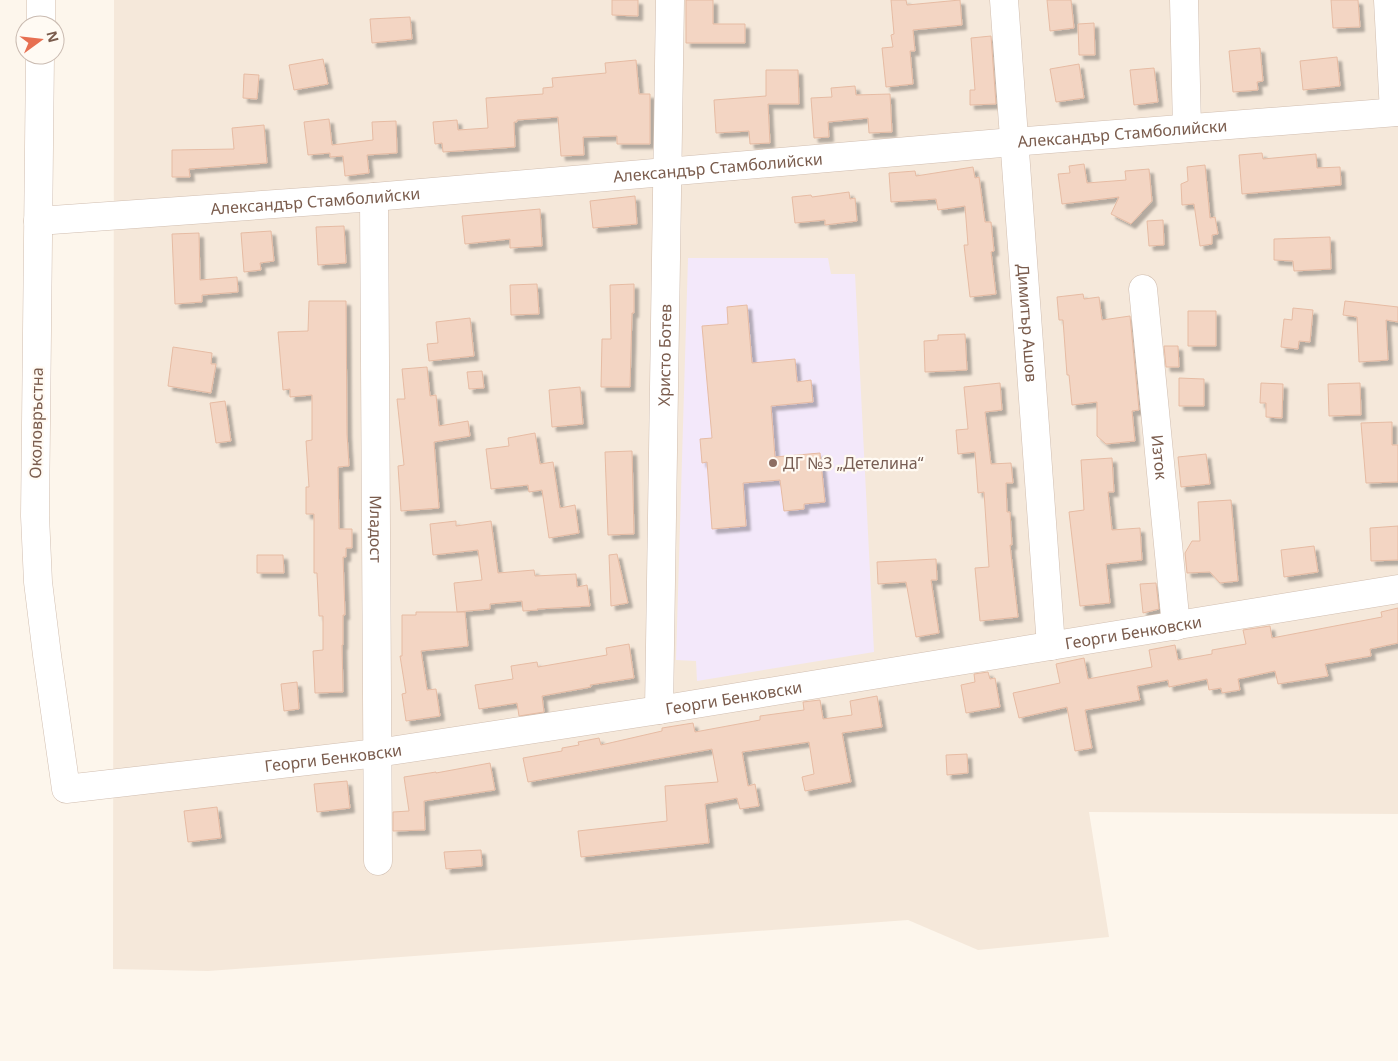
<svg xmlns="http://www.w3.org/2000/svg" width="1398" height="1061" font-family="'Noto Sans',sans-serif">
<defs>
<filter id="shadow"><feDropShadow dx="4.5" dy="4.5" stdDeviation="1" flood-color="#0004"/></filter>
</defs>
<rect width="100%" height="100%" fill="#fdf6ec"/>
<path fill="#f5e8da" d="M 114,0 L 1398,0 L 1398,814 L 1089,812 L 1109,937 L 978,950 L 908,920 L 208,971 L 113,969 Z"/>
<path fill="#f3e8fa" d="M 688,258 L 828,258 L 831,274 L 855,274 L 874,652 L 697,681 L 696,661 L 676,660 Z"/>
<path fill="#f3d5c3" stroke="#e6bba3" filter="url(#shadow)" d="M 612,0 L 638,0 L 638,16 L 612,15 Z
M 686,0 L 713,0 L 713,24 L 745,24 L 745,43 L 686,43 Z
M 891,0 L 906,0 L 907,5 L 960,0 L 962,25 L 913,30 L 915,51 L 910,51 L 913,84 L 886,87 L 882,48 L 893,47 L 891,35 L 894,34 Z
M 1047,0 L 1071,0 L 1074,28 L 1050,31 Z
M 1331,0 L 1358,0 L 1360,27 L 1333,28 Z
M 410,17 L 412,39 L 372,43 L 370,19 Z
M 1094,23 L 1095,55 L 1079,55 L 1078,24 Z
M 991,36 L 996,104 L 970,105 L 970,90 L 975,90 L 971,38 Z
M 1260,48 L 1263,81 L 1257,82 L 1258,90 L 1233,92 L 1229,51 Z
M 1337,57 L 1340,86 L 1303,90 L 1300,61 Z
M 323,59 L 328,84 L 294,90 L 289,65 Z
M 636,60 L 639,94 L 650,94 L 650,144 L 617,144 L 617,136 L 583,137 L 584,155 L 561,156 L 558,117 L 517,120 L 517,122 L 514,122 L 515,147 L 443,152 L 442,143 L 435,144 L 433,122 L 457,120 L 458,130 L 488,128 L 486,98 L 543,94 L 543,88 L 553,87 L 552,78 L 606,73 L 605,63 Z
M 1079,64 L 1084,98 L 1056,102 L 1050,69 Z
M 1154,68 L 1158,102 L 1134,105 L 1130,70 Z
M 766,70 L 798,70 L 799,104 L 768,104 L 770,143 L 750,144 L 749,131 L 716,133 L 714,100 L 766,96 Z
M 244,74 L 259,75 L 257,99 L 243,98 Z
M 855,86 L 856,95 L 890,94 L 892,132 L 869,133 L 868,118 L 828,122 L 829,137 L 814,138 L 811,98 L 832,97 L 831,88 Z
M 329,119 L 332,145 L 373,140 L 372,122 L 396,121 L 397,153 L 367,155 L 369,173 L 345,176 L 343,156 L 330,157 L 330,153 L 308,155 L 304,122 Z
M 264,125 L 267,163 L 189,169 L 190,177 L 172,177 L 172,150 L 234,149 L 232,128 Z
M 1262,153 L 1263,159 L 1316,154 L 1317,168 L 1340,167 L 1341,185 L 1242,194 L 1239,155 Z
M 1084,164 L 1087,183 L 1126,180 L 1125,171 L 1149,169 L 1152,201 L 1131,224 L 1111,214 L 1119,197 L 1062,204 L 1058,174 L 1070,173 L 1069,166 Z
M 1205,165 L 1210,218 L 1215,217 L 1218,234 L 1212,235 L 1212,244 L 1200,246 L 1194,204 L 1182,205 L 1181,184 L 1188,181 L 1187,167 Z
M 973,167 L 975,178 L 979,177 L 985,222 L 991,222 L 994,251 L 991,252 L 996,294 L 970,297 L 964,245 L 968,245 L 965,206 L 938,210 L 936,199 L 891,202 L 889,173 L 915,171 L 916,176 Z
M 849,192 L 850,199 L 855,198 L 857,221 L 825,225 L 825,220 L 795,223 L 792,197 L 811,195 L 812,197 Z
M 635,196 L 637,224 L 593,228 L 590,201 Z
M 540,209 L 542,246 L 510,248 L 510,239 L 465,244 L 462,216 Z
M 1163,220 L 1164,245 L 1149,246 L 1147,221 Z
M 344,226 L 346,263 L 318,265 L 316,227 Z
M 271,231 L 274,261 L 260,263 L 261,270 L 244,272 L 241,233 Z
M 199,233 L 200,280 L 237,277 L 238,292 L 202,295 L 202,302 L 175,304 L 172,234 Z
M 1330,237 L 1331,269 L 1294,271 L 1293,261 L 1274,260 L 1274,239 Z
M 537,284 L 539,314 L 511,315 L 510,285 Z
M 634,284 L 634,313 L 632,313 L 630,387 L 601,387 L 602,339 L 611,339 L 610,285 Z
M 1083,294 L 1084,299 L 1099,297 L 1102,320 L 1130,316 L 1139,410 L 1132,411 L 1135,441 L 1106,444 L 1097,436 L 1097,402 L 1072,405 L 1069,375 L 1067,375 L 1063,320 L 1059,320 L 1057,297 Z
M 309,301 L 346,301 L 347,434 L 349,466 L 338,467 L 339,529 L 352,529 L 352,548 L 346,548 L 346,557 L 343,557 L 345,615 L 343,615 L 343,645 L 342,645 L 343,692 L 315,693 L 313,651 L 323,650 L 323,616 L 319,616 L 317,573 L 314,573 L 314,514 L 306,514 L 306,487 L 309,487 L 306,441 L 312,440 L 312,395 L 290,397 L 290,389 L 283,390 L 278,332 L 308,331 Z
M 1345,301 L 1398,307 L 1398,322 L 1386,320 L 1388,360 L 1359,362 L 1357,317 L 1343,315 Z
M 747,305 L 752,363 L 795,359 L 797,382 L 811,380 L 813,402 L 771,406 L 775,457 L 820,453 L 825,502 L 804,504 L 804,509 L 784,511 L 780,480 L 743,483 L 746,526 L 712,529 L 707,462 L 702,463 L 700,439 L 712,438 L 702,326 L 728,324 L 727,307 Z
M 1293,308 L 1313,310 L 1310,342 L 1299,341 L 1298,349 L 1281,347 L 1284,319 L 1292,320 Z
M 1188,311 L 1216,311 L 1216,346 L 1188,346 Z
M 470,318 L 474,356 L 429,361 L 427,344 L 438,343 L 436,322 Z
M 965,334 L 967,370 L 925,372 L 924,341 L 938,340 L 938,335 Z
M 1164,346 L 1178,346 L 1179,367 L 1166,367 Z
M 173,347 L 212,353 L 211,364 L 216,364 L 211,393 L 168,386 Z
M 427,367 L 430,396 L 436,395 L 439,426 L 468,421 L 470,436 L 434,442 L 439,508 L 401,511 L 398,466 L 404,465 L 397,399 L 405,399 L 402,369 Z
M 482,371 L 484,388 L 469,389 L 467,372 Z
M 1179,378 L 1204,379 L 1204,406 L 1179,406 Z
M 1000,383 L 1002,410 L 985,412 L 991,464 L 1011,463 L 1013,483 L 1006,483 L 1007,512 L 1010,512 L 1012,545 L 1010,545 L 1018,617 L 980,621 L 975,568 L 989,567 L 984,492 L 978,493 L 975,452 L 958,454 L 956,430 L 968,429 L 964,387 Z
M 1261,383 L 1283,384 L 1282,418 L 1266,417 L 1266,403 L 1260,403 Z
M 1360,383 L 1361,415 L 1329,416 L 1328,384 Z
M 580,387 L 583,424 L 552,427 L 549,390 Z
M 225,401 L 231,441 L 216,443 L 210,403 Z
M 1392,422 L 1392,445 L 1398,445 L 1398,482 L 1366,483 L 1361,423 Z
M 535,433 L 540,464 L 553,462 L 560,508 L 575,505 L 579,533 L 549,538 L 542,490 L 529,492 L 528,485 L 491,489 L 486,449 L 509,446 L 508,438 Z
M 632,451 L 634,534 L 608,535 L 605,452 Z
M 1206,454 L 1210,484 L 1181,487 L 1178,457 Z
M 1112,458 L 1114,492 L 1108,492 L 1112,530 L 1140,528 L 1142,560 L 1106,564 L 1110,603 L 1080,606 L 1069,512 L 1084,510 L 1081,460 Z
M 1231,500 L 1238,581 L 1220,583 L 1210,572 L 1187,573 L 1185,553 L 1192,541 L 1200,541 L 1198,502 Z
M 456,521 L 456,526 L 491,521 L 498,573 L 534,570 L 535,576 L 576,574 L 577,587 L 587,585 L 590,606 L 537,609 L 538,610 L 523,611 L 522,601 L 490,604 L 490,609 L 457,612 L 454,583 L 482,580 L 478,550 L 433,555 L 430,524 Z
M 1398,526 L 1398,560 L 1371,561 L 1370,528 Z
M 1314,546 L 1318,572 L 1284,577 L 1281,550 Z
M 617,554 L 628,603 L 611,606 L 609,555 Z
M 257,555 L 283,555 L 284,573 L 257,573 Z
M 936,559 L 937,580 L 931,580 L 939,633 L 916,637 L 906,582 L 878,584 L 877,562 Z
M 1156,583 L 1159,609 L 1143,613 L 1140,584 Z
M 1398,608 L 1398,643 L 1370,649 L 1371,656 L 1325,664 L 1328,676 L 1278,684 L 1275,671 L 1238,679 L 1240,690 L 1222,693 L 1221,688 L 1209,690 L 1207,679 L 1169,687 L 1168,680 L 1137,686 L 1140,700 L 1085,710 L 1092,748 L 1075,751 L 1067,707 L 1019,718 L 1013,693 L 1060,683 L 1056,664 L 1084,658 L 1088,679 L 1152,667 L 1149,650 L 1175,645 L 1178,660 L 1212,654 L 1212,650 L 1246,644 L 1243,630 L 1270,626 L 1272,638 L 1382,617 L 1381,612 Z
M 416,612 L 465,612 L 468,646 L 421,651 L 427,690 L 436,689 L 440,716 L 406,721 L 402,694 L 406,693 L 400,656 L 402,656 L 402,615 L 416,615 Z
M 629,644 L 634,678 L 590,685 L 591,687 L 542,696 L 544,712 L 519,716 L 517,703 L 479,709 L 475,685 L 513,679 L 511,666 L 537,662 L 538,667 L 607,655 L 606,648 Z
M 988,672 L 990,679 L 995,678 L 1000,707 L 966,713 L 961,685 L 975,682 L 974,674 Z
M 297,682 L 299,709 L 284,711 L 281,684 Z
M 877,696 L 882,727 L 842,733 L 851,782 L 805,791 L 802,777 L 814,774 L 809,742 L 742,752 L 748,786 L 755,784 L 759,806 L 740,809 L 737,798 L 705,804 L 709,843 L 581,857 L 578,831 L 667,821 L 665,786 L 718,782 L 712,749 L 528,782 L 523,758 L 562,751 L 562,748 L 579,745 L 578,742 L 599,738 L 601,745 L 662,731 L 662,728 L 693,723 L 695,732 L 760,720 L 760,716 L 804,710 L 803,702 L 820,700 L 823,719 L 852,715 L 850,701 Z
M 967,754 L 968,773 L 947,775 L 946,755 Z
M 490,763 L 495,790 L 424,801 L 425,830 L 393,831 L 393,812 L 409,811 L 404,777 L 436,772 L 436,773 Z
M 347,781 L 350,808 L 317,812 L 314,784 Z
M 217,807 L 221,838 L 188,842 L 184,811 Z
M 481,850 L 482,866 L 446,869 L 444,852 Z"/>
<g fill="none" stroke-linecap="round" stroke-linejoin="round">
<g stroke="#d1beb0" stroke-width="29">
<g id="minor">
<path id="s1" d="M 1004,0 L 1051,646"/>
<path d="M 1184,0 L 1187,128"/>
<path d="M 1388,0 L 1394,112"/>
<path d="M 41,25 L 41,0"/>
<path id="s2" d="M 40,55 L 35,516 L 38,582 L 47,655 L 66,789 L 377,753 L 659,710 L 1398,589"/>
<path id="s3" d="M 374,197 L 378,861"/>
<path id="s4" d="M 38,221 L 374,197 L 1013,142 L 1398,112"/>
<path id="s5" d="M 1143,289 L 1176,626"/>
<path id="s6" d="M 659,710 L 670,0"/>
</g>
</g>
<use href="#minor" stroke="#fff" stroke-width="28"/>
</g>
<circle fill="#8d6e63" stroke="#fffaf3" stroke-width="2" cx="773" cy="463" r="5"/>
<g text-anchor="middle" dominant-baseline="central" stroke-width="4.5" stroke-linejoin="round" paint-order="stroke">
<g font-size="16" fill="#7a5c4d" stroke="#fffaf3">
<text stroke="none"><textPath href="#s4" startOffset="1088">Александър Стамболийски</textPath></text>
<text stroke="none"><textPath href="#s4" startOffset="682">Александър Стамболийски</textPath></text>
<text stroke="none"><textPath href="#s4" startOffset="278">Александър Стамболийски</textPath></text>
<text stroke="none"><textPath href="#s1" startOffset="324">Димитър Ашов</textPath></text>
<text stroke="none"><textPath href="#s6" startOffset="355">Христо Ботев</textPath></text>
<text transform="translate(36 423) rotate(-89)">Околовръстна</text>
<text stroke="none"><textPath href="#s5" startOffset="169">Изток</textPath></text>
<text stroke="none"><textPath href="#s3" startOffset="332">Младост</textPath></text>
<text stroke="none"><textPath href="#s2" startOffset="1815">Георги Бенковски</textPath></text>
<text stroke="none"><textPath href="#s2" startOffset="1410">Георги Бенковски</textPath></text>
<text stroke="none"><textPath href="#s2" startOffset="1005">Георги Бенковски</textPath></text>
</g>
<g font-size="16" fill="#785e54" stroke="#fffaf3" text-anchor="start">
<text x="783" y="463">ДГ №3 „Детелина“</text>
</g>
</g>
<g transform="translate(40 40) rotate(75)"><circle r="24" fill="#fffaf3" stroke="#cabbb1"/>
<path d="M0-4L9 19L0 12L-9 19Z" fill="#e76f51"/>
<text y="-8" font-size="14" font-weight="bold" text-anchor="middle" fill="#7a5c4d">N</text>
</g>
</svg>
